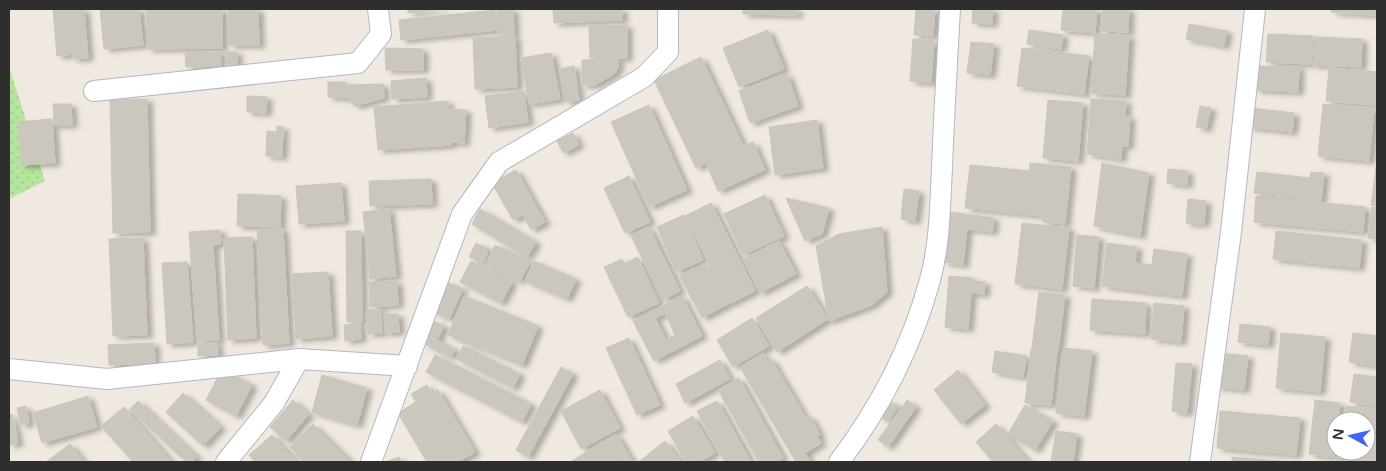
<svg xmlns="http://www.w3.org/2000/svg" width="1386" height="471" font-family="'Varela Round',sans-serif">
<defs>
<pattern id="grass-dots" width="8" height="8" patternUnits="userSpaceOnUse" patternTransform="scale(1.25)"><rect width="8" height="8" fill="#b6e59e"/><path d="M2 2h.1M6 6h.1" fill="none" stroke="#9dc588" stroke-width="1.8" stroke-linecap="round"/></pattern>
<filter id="shadow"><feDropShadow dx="5.5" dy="3" stdDeviation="2.5" flood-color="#0004"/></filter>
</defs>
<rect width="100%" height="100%" fill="#efe9e1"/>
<path fill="url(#grass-dots)" d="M 9,66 L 45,181 L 9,199 Z"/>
<path fill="#cbc7bf" stroke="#cbc5ba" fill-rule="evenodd" filter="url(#shadow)" d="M 53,9 L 84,9 L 88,58 L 73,59 L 73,54 L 57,56 Z
M 100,9 L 139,9 L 143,45 L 104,49 Z
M 146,9 L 222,9 L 222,48 L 147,49 Z
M 228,9 L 258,9 L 259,45 L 229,45 Z
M 408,9 L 444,9 L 408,13 Z
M 497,9 L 513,9 L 514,34 L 498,35 Z
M 553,9 L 622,9 L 622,20 L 554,23 Z
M 743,9 L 797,9 L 797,15 L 743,14 Z
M 916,9 L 935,9 L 933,36 L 914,35 Z
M 973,9 L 993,9 L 992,24 L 972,23 Z
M 1063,9 L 1097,9 L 1095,33 L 1061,30 Z
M 1103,9 L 1129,9 L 1128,32 L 1101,31 Z
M 1331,9 L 1377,9 L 1376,15 L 1331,12 Z
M 495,10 L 497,30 L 401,40 L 399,20 Z
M 1189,24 L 1227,31 L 1224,46 L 1186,39 Z
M 627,25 L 627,58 L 590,58 L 589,26 Z
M 768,30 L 784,69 L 739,87 L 723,48 Z
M 1029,30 L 1063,35 L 1061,49 L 1027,44 Z
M 1095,34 L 1129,36 L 1125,95 L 1091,93 Z
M 1268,34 L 1313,36 L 1311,64 L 1266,62 Z
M 515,36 L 517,87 L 475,89 L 473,38 Z
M 1315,37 L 1362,39 L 1361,67 L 1313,65 Z
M 913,39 L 934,41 L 931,83 L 910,81 Z
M 971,42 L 994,44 L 990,75 L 967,73 Z
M 385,48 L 423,49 L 423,70 L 386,70 Z
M 1022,48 L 1089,56 L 1084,94 L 1017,86 Z
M 220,52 L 221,66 L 186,67 L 185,53 Z
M 226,52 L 237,52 L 237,67 L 226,67 Z
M 551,53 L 560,99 L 529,104 L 521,58 Z
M 701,57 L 743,145 L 696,168 L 654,80 Z
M 618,59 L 618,68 L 614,74 L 595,85 L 582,85 L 582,60 Z
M 574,66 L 579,100 L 565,102 L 560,69 Z
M 1256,66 L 1299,67 L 1298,92 L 1255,90 Z
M 1329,68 L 1377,72 L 1377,105 L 1326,101 Z
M 787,74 L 798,106 L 750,123 L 739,91 Z
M 426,78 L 427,97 L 392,99 L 391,81 Z
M 328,82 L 346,82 L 346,98 L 328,97 Z
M 383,84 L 384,98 L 355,106 L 348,99 L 347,85 Z
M 524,91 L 528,122 L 489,128 L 485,96 Z
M 247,96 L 267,97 L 266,113 L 247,112 Z
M 147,99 L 150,232 L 113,233 L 110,100 Z
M 1091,99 L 1126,101 L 1125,117 L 1130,117 L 1128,146 L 1122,146 L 1121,159 L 1087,154 Z
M 1048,100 L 1083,103 L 1078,161 L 1043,158 Z
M 448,101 L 451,145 L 378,150 L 374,107 Z
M 53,104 L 71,104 L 72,125 L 54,125 Z
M 1323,104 L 1374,109 L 1369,161 L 1318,156 Z
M 649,105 L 687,190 L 649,207 L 611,122 Z
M 1200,106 L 1211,108 L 1206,129 L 1196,127 Z
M 1250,108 L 1294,113 L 1292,132 L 1248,127 Z
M 449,109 L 466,110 L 464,143 L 451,142 Z
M 52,119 L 55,163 L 21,165 L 18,122 Z
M 817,120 L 823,168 L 775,175 L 769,127 Z
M 277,126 L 283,127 L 282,157 L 266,156 L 267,131 L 277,132 Z
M 573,133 L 579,145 L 563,153 L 557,141 Z
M 753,142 L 765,170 L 718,191 L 706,163 Z
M 1377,159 L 1377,206 L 1371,205 Z
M 1030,163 L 1071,167 L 1065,224 L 1043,222 L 1043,216 L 965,208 L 970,165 L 1029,171 Z
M 1102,163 L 1149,173 L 1140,236 L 1094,226 Z
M 1168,169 L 1188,171 L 1187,185 L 1167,183 Z
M 516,170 L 545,222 L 531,230 L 523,215 L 513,220 L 492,183 Z
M 1257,172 L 1310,178 L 1311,172 L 1324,173 L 1321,201 L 1254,193 Z
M 629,176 L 650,222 L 625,233 L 604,188 Z
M 431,179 L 432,204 L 370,206 L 369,181 Z
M 341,183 L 344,221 L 299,224 L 296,186 Z
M 904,189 L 919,191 L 915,221 L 901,219 Z
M 238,194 L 281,196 L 280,227 L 237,226 Z
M 765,195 L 784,236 L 743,255 L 724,214 Z
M 1256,196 L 1365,207 L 1363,232 L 1254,222 Z
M 786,198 L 829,208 L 822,234 L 805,241 Z
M 1188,199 L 1206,201 L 1204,224 L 1186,223 Z
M 711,203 L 755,291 L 729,304 L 685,216 Z
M 1372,207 L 1377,208 L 1377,239 L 1368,238 Z
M 389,209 L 396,276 L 370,279 L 363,212 Z
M 480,209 L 536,242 L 527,257 L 472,224 Z
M 950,212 L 994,218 L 992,232 L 967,229 L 963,265 L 943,262 Z
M 684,215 L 703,260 L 676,272 L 657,227 Z
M 1022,223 L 1069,228 L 1062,289 L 1015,284 Z
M 649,227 L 680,291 L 663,300 L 631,236 Z
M 882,227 L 887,292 L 872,305 L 829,321 L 816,246 L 839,234 Z
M 283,229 L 289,343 L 263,345 L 257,231 Z
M 220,230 L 221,244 L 213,245 L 219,340 L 197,341 L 189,232 Z
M 346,231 L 361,231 L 362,322 L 347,322 Z
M 1276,231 L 1362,240 L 1359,268 L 1273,259 Z
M 1077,235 L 1099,237 L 1094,288 L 1073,286 Z
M 252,237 L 256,338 L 228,340 L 224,238 Z
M 143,238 L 147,335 L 113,336 L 109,239 Z
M 779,241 L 796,274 L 760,293 L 743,259 Z
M 476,243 L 489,249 L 483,263 L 469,257 Z
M 1107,243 L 1137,247 L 1135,263 L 1152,265 L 1154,249 L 1187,254 L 1182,296 L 1102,286 Z
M 495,245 L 530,262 L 520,281 L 485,265 Z
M 638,257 L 659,303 L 628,317 L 604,267 L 622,259 L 624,264 Z
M 471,261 L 512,282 L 501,303 L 460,282 Z
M 534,261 L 576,279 L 567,299 L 525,281 Z
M 187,262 L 193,342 L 167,344 L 162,263 Z
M 706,263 L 728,304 L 702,318 L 680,276 Z
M 328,272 L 332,336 L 296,339 L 292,274 Z
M 949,276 L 973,278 L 973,281 L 985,282 L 984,294 L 971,293 L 968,329 L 945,327 Z
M 397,281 L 398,305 L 370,307 L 369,282 Z
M 447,282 L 463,289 L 449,319 L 433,312 Z
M 807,286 L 828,319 L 777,352 L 756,318 Z
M 1039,292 L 1065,295 L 1058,351 L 1032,348 Z
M 464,296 L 538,326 L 522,365 L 448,335 Z
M 682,296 L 702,336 L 654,361 L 633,321 ZM 665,313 L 675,335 L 666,340 L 655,318 Z
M 1092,299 L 1146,303 L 1145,334 L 1090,330 Z
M 1154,303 L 1184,306 L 1181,342 L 1151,339 Z
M 381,309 L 382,333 L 368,334 L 366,310 Z
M 384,314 L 398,314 L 399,332 L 385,333 Z
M 752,318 L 769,346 L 733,367 L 717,340 Z
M 434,321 L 444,326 L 437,340 L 455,349 L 451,357 L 424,344 Z
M 360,324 L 361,339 L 345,341 L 344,325 Z
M 1240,324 L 1270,327 L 1268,345 L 1238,342 Z
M 1281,333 L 1325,337 L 1320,392 L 1276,388 Z
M 1353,333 L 1377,336 L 1377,366 L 1349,362 Z
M 629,338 L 660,405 L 637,415 L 606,348 Z
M 154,343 L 155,363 L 109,365 L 108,345 Z
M 217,343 L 218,355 L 198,356 L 198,344 Z
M 463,346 L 520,374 L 513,388 L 457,359 Z
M 1064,348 L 1092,351 L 1084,416 L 1056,413 Z
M 1031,349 L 1057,351 L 1051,405 L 1025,403 Z
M 995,351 L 1027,356 L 1023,377 L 992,372 Z
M 763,353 L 767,361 L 771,359 L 806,418 L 810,416 L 820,435 L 817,437 L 821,443 L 805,453 L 811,462 L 796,462 L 740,367 Z
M 1219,353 L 1248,356 L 1244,390 L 1216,387 Z
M 435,355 L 531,404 L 522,422 L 426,372 Z
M 720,360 L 730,379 L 685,403 L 676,384 Z
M 1176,363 L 1192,364 L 1187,413 L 1172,411 Z
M 561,367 L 573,374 L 528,457 L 516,450 Z
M 222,369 L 252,385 L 236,416 L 206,400 Z
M 958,370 L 985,405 L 961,424 L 934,390 Z
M 1354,374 L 1377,377 L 1377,406 L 1350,402 Z
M 322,375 L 367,388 L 357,425 L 312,412 Z
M 739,378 L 783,458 L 776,462 L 759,462 L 718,390 Z
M 427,385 L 432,393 L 438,390 L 475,452 L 458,462 L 427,462 L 398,413 L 416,402 L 411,394 Z
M 600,390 L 620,428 L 581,449 L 561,411 Z
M 183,393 L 221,427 L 203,446 L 166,412 Z
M 88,396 L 97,427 L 42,443 L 33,413 Z
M 293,400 L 309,414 L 286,441 L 270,427 Z
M 907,400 L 916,407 L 888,447 L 878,440 Z
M 1315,400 L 1340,403 L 1338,421 L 1336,421 L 1336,440 L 1334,457 L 1309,454 Z
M 138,401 L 197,457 L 192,462 L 186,462 L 130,409 Z
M 717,401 L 751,462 L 725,462 L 697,411 Z
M 889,401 L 898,406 L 888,422 L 880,417 Z
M 1025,405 L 1053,421 L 1035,450 L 1008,434 Z
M 26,406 L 29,423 L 21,425 L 17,408 Z
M 1347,406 L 1377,410 L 1377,438 L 1366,437 L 1366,421 L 1345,421 Z
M 124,407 L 172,462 L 133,462 L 101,426 Z
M 1220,411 L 1300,418 L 1296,455 L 1217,448 Z
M 12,414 L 18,443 L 9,445 L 9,415 Z
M 693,416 L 715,453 L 699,462 L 686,462 L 668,431 Z
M 313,424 L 350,461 L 349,462 L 304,462 L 290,447 Z
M 996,424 L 1029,462 L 993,462 L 976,442 Z
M 1056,431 L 1077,434 L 1073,462 L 1051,462 Z
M 616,434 L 632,461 L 570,462 Z
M 272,435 L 297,462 L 255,462 L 249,455 Z
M 1366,440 L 1377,441 L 1377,462 L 1336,462 L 1337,451 L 1366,451 Z
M 665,441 L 681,462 L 641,462 L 640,461 Z
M 70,444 L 84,462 L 46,462 Z
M 399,457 L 401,462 L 385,462 Z
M 1232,457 L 1292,462 L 1232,462 Z"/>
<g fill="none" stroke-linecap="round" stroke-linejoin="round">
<g stroke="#b4b7c1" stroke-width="22">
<path id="minor" d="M 94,91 L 358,63 L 381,34 L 378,9
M 9,369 L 107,379 L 299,359 L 407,366
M 226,462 L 274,403 L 299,359
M 371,462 L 462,214 L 499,162 L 644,77 L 668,52 L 668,9
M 839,462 C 880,408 912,346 930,280 C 940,244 940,205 942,168 C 944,115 947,62 950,9
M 1200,462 L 1231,232 L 1255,9"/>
</g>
<use href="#minor" stroke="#fff" stroke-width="20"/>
</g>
<rect width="1386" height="471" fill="none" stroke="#2e2e2e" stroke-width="20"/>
<g transform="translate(1351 436) rotate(278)"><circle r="24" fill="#ffffff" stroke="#ababab"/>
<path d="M0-4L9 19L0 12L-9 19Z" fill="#4264fb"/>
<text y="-8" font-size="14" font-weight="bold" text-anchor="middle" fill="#2e2e2e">N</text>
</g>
</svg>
